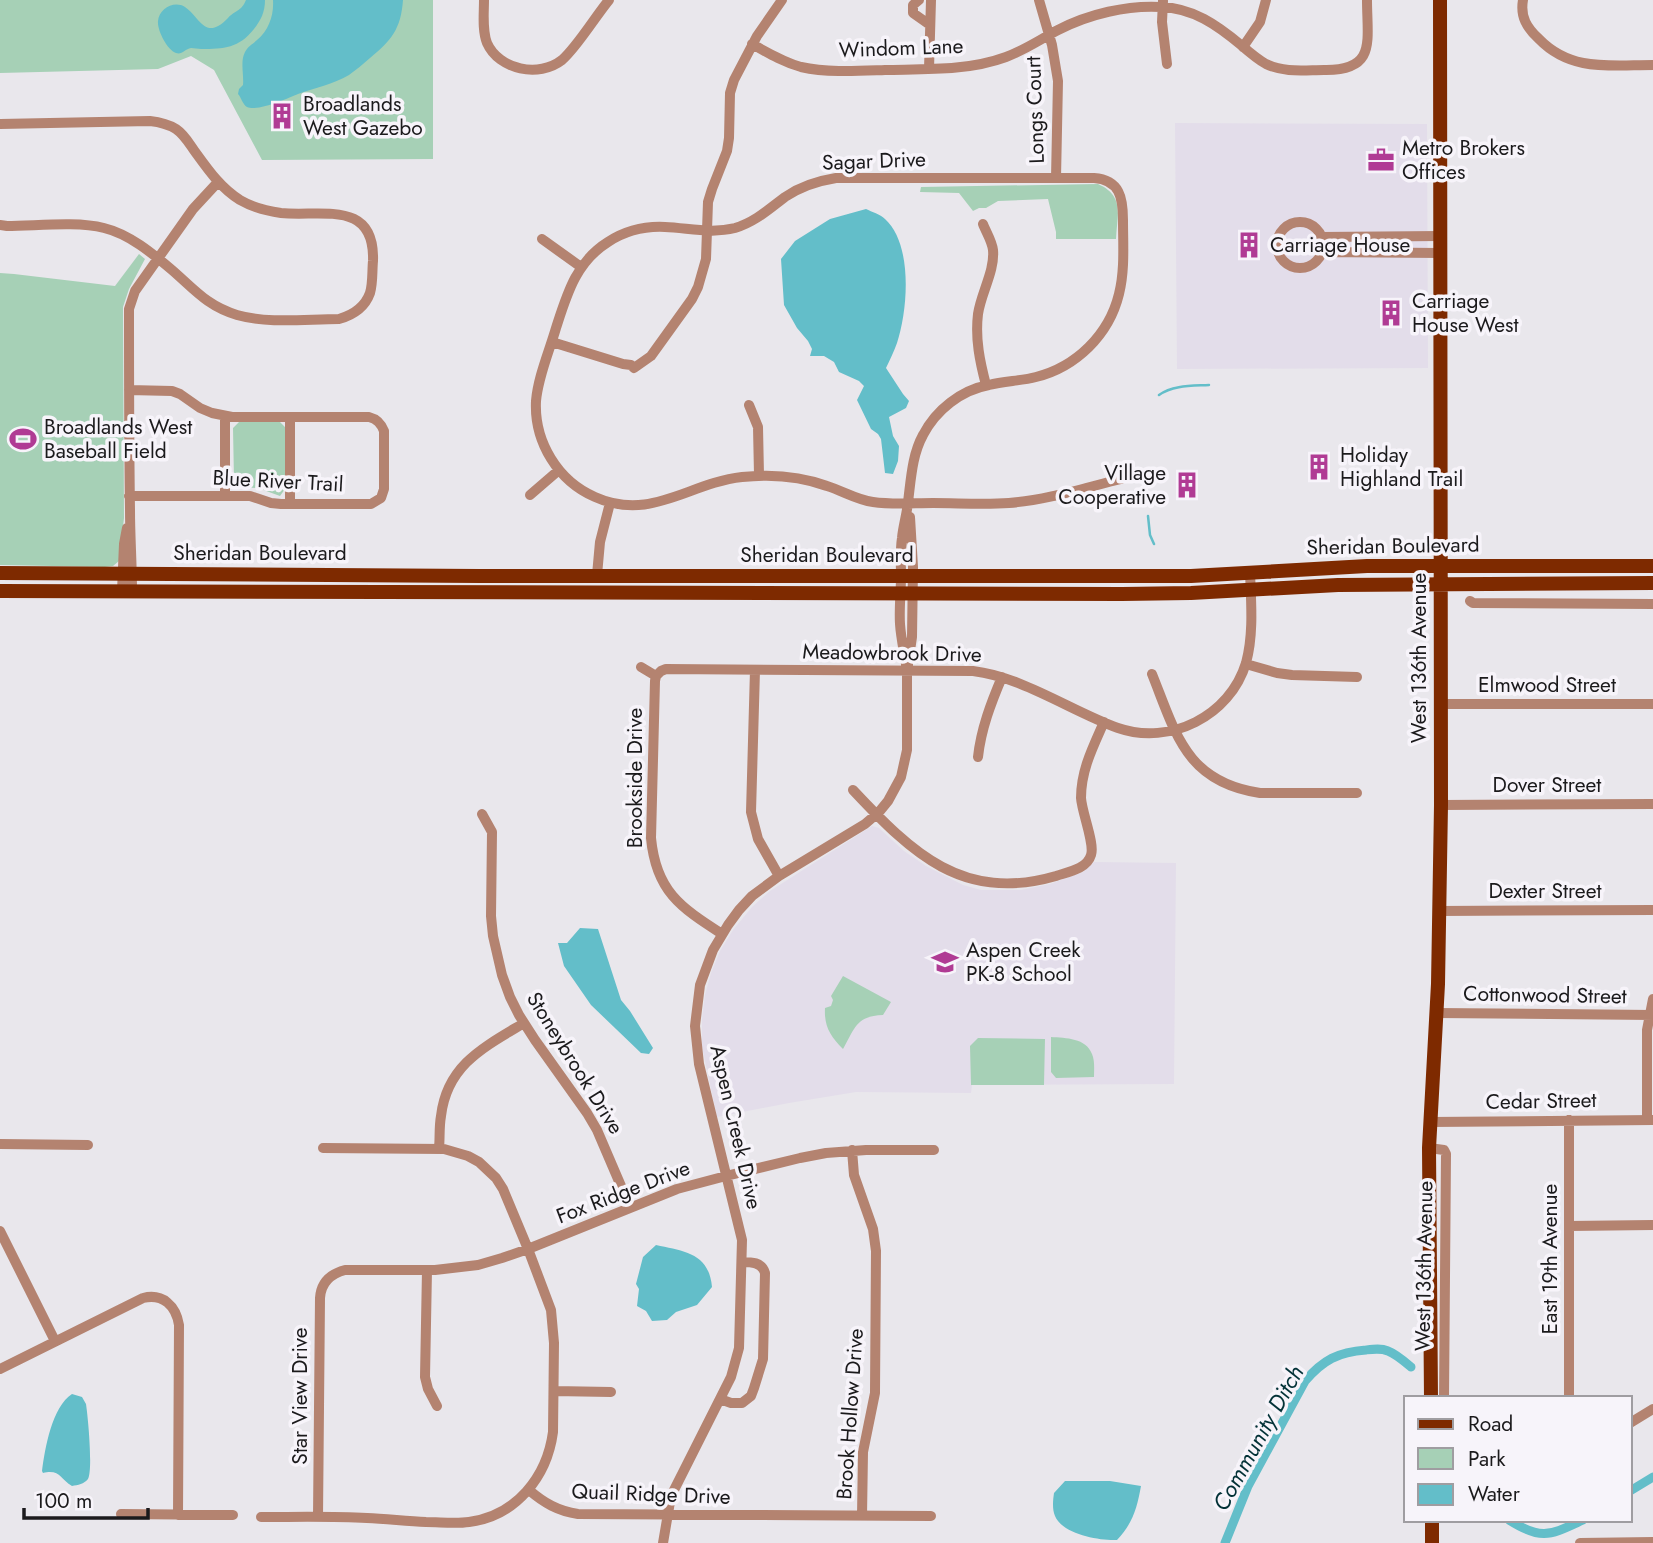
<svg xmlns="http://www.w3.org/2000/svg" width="1653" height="1543" font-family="Jost,sans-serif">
<rect width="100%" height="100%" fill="#e9e7ec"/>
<path fill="#e3ddea" d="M 1175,123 L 1427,124 L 1428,368 L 1177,369 Z
M 872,826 L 879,828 L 904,851 L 926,866 L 963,885 L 981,890 L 1021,890 L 1050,884 L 1083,872 L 1094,862 L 1176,863 L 1174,1084 L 972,1085 L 971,1093 L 856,1092 L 789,1103 L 717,1117 L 702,1047 L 702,1019 L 705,995 L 711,973 L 720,951 L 733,930 L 752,907 L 770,891 Z"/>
<path fill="#a6d0b6" d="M 0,0 L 433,0 L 433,159 L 262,160 L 214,70 L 191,56 L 158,69 L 0,73 Z
M 1098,184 C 1125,196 1117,215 1116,239 L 1056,239 L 1056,232 L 1048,199 L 998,201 L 986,208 L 979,208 L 973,211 L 959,193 L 920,192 L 921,187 Z
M 139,254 L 145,259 L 129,289 L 123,307 L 124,518 L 119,561 L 113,566 L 105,567 L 0,565 L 0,273 L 14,274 L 115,286 Z
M 239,422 L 280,422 L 285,427 L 285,489 L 280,496 L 258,488 L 239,487 L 234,480 L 233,428 Z
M 843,976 L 891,1002 L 883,1015 C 856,1016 855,1028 843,1049 C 830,1036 824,1026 825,1008 L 831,1006 L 833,1000 L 831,996 Z
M 1051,1037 C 1066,1038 1086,1038 1092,1054 C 1095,1061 1094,1070 1094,1077 L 1056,1078 L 1051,1072 Z
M 978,1038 L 1045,1039 L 1044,1085 L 971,1085 L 970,1046 Z"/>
<path fill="#63bec9" d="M 246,0 L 265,0 C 265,12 261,20 254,29 C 239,48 224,49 201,49 C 198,49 194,48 191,48 C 185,49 182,55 176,53 C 167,50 157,30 158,21 C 159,9 174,0 185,7 C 200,17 205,42 228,18 C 235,10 241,12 246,0 Z
M 273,0 L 403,0 C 401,29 391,41 370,58 C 363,64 356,70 349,75 C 333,84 315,88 298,94 C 288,98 258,112 247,107 C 243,105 241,97 238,94 L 239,89 L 243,85 C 244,75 240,61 245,52 C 248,46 253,44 257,40 C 269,30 274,15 273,0 Z
M 866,209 C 872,212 880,214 885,219 C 913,244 908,310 897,343 C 894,351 890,360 886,368 L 903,394 L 909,401 L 906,408 L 889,417 L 893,436 L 899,446 L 898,461 L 893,474 L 885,473 L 881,439 L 878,434 L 871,429 L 857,400 L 864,386 L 859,381 L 839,372 L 834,362 L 824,356 L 810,356 L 812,349 L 808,341 L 797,328 L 784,305 L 781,259 L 795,241 L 830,219 Z
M 580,928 L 598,929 L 621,1000 L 630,1011 L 653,1048 L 649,1054 L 641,1053 L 591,1005 L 564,966 L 558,943 L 567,943 Z
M 656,1245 C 684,1251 709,1253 712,1287 L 697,1305 L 676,1312 L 667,1320 L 652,1321 L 646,1311 L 637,1306 L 639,1289 L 636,1284 L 643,1257 Z
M 72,1394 L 82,1397 L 86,1404 C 88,1417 93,1469 88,1479 C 84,1484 78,1485 72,1486 C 60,1479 60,1469 43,1473 L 42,1471 C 45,1448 52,1407 72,1394 Z
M 1065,1481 L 1110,1481 L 1141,1486 C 1137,1508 1133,1523 1117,1540 C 1100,1541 1062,1534 1055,1516 C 1052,1509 1053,1500 1054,1493 Z"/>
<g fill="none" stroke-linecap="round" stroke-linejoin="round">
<path stroke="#63bec9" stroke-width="2.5" d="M 1159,395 C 1173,385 1192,386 1209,385
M 1148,516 L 1150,535 L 1154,544"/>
<path stroke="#63bec9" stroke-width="9" d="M 1630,1491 L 1653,1477
M 1509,1520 C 1542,1541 1550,1535 1583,1520
M 1225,1543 L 1248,1486 L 1305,1381 C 1323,1360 1338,1352 1366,1350 C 1374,1349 1381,1348 1388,1351 C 1396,1354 1404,1361 1411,1367"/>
<path stroke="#b48370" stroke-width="10" d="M 484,0 C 484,14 482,30 487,43 C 499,70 539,78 562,60 C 577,47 595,17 609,0
M 919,0 L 913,5 L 913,13 L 930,25
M 1039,0 L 1052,45 L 1058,81 L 1056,178
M 1523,0 C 1520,17 1527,28 1539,39 C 1571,72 1610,65 1653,65
M 1163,1 L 1162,22 L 1167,64
M 752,44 C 768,53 783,62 801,67 C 828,73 858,71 885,70 C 926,69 968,71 1006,57 C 1025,50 1041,39 1058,30 C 1089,14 1127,5 1161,7 C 1193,8 1217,25 1241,45 C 1249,52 1257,59 1266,64 C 1284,73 1305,70 1324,70 C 1377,71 1367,41 1367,0
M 1243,47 L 1260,22 L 1266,0
M 929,69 L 931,0
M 0,124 L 150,121 C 159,122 168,124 176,129 C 185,135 190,145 196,153 C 209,171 221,188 240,200 C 252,207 267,211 281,213 C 321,217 375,199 373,261 C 372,271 373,283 370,293 C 365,307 353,315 339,319 C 306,319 269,324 237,315 C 207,306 194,289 172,270 C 152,253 129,234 104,228 C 76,221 36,226 7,226 L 0,225
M1277 245a23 23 0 1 1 46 0a23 23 0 1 1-46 0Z
M 983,224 C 986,232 992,241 993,250 C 995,271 981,293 978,314 C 975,339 980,362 986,385
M 1321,237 L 1440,236
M 542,239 L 581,267
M 1321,252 L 1440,253
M 552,342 L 623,364 L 631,365 L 634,368 L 651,356 L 692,299 L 698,287 L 706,259 L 708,202 L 712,189 L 727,151 L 729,138 L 730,93 L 734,80 L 757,36 L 782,0
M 129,390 L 172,391 L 180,394 L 200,408 L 212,413 L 232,417 L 369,417 C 377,419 381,423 384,431 L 384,489 L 381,498 L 371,504 L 281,504 L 271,503 L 250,496 L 129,496
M 749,405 L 758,427 L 759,475
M 225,416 L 225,496
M 290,417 L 290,504
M 530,495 L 559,470
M 597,575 L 600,542 L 610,503
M 122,591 L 124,544 L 127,528
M 132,591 C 132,564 130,537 130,510 C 129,443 129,376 129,309 L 135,291 L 193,209 L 218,182
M 1470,601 L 1473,603 L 1653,604
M 1246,664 L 1277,673 L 1292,675 L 1357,677
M 641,667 L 656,676
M 755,670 L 751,812 L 758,839 L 779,876
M 907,671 C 905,655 901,640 900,624 C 899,608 901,592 901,576 C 901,564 900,551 902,538 C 903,526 907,514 908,502 C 911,479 912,455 923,435 C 936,410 961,390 989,385 C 1004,381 1021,381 1036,377 C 1076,367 1109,335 1119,294 C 1125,270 1123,245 1123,220 C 1123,198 1120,180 1094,178 L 836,178 C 817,181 801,186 785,197 C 769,209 755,222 735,228 C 711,234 689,228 665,227 C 645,226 625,231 608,242 C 576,262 567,294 556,328 C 549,352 538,377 536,401 C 534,442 558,481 595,497 C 651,522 688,483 742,477 C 770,474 800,476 827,486 C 843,491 857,500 873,502 C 893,505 913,503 933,503 C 958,503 984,505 1009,503 C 1047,500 1084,488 1121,479
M 1152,674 C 1176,734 1186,782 1260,793 L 1357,793
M 656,676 L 661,671 L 666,669 L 973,671 C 1023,677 1071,711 1118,728 C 1170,746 1230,716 1246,663 C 1254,634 1251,601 1250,572
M 656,676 L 655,681 L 651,838 C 656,891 680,907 722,934
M 1441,704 L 1653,704
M 978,757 C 981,729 991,703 1002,677
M 853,790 C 912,853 963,903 1056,876 C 1068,872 1087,869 1091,855 C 1095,844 1082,813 1081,798 C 1081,770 1093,747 1104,722
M 1441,805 L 1653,804
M 482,814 L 492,832 L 491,916 L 493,936 L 502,975 L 510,997 L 519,1015 L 535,1040 L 587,1113 L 597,1130 L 630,1207
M 1438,911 L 1653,910
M 1437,1013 L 1653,1015
M 1647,1120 L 1647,1030 L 1653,999
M 1430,1122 L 1653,1120
M 0,1144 L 88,1145
M 1429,1148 L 1444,1150 L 1446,1154 L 1444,1398
M 439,1149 C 440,1138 439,1127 441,1116 C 447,1065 484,1047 524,1023
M 852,1150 L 854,1175 L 873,1229 L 876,1251 L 875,1393 L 863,1452 L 862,1516
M 1569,1226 L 1653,1225
M 0,1231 L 55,1341
M 427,1270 L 425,1377 L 428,1389 L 437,1406
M 0,1369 L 143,1298 C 163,1293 176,1306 179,1325 L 178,1515
M 554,1391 L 611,1392
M 1569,1398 L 1569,1120
M 720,1399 L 731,1403 L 742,1403 L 751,1396 L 754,1388 L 763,1359 L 765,1273 C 762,1262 751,1262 742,1262
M 1630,1423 L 1653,1409
M 529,1490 C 544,1503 558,1511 578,1514 L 931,1516
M 121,1514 L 233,1515
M 261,1517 C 296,1517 332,1516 367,1518 C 387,1519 406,1521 426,1522 C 440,1522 455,1524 469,1522 C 516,1516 547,1477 553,1432 L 554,1343 L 551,1310 L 528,1249 L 503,1189 L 496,1178 L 479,1162 L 468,1156 L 444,1149 L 323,1148
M 318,1517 L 320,1298 C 321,1283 330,1274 345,1270 L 435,1270 L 478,1265 L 502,1258 L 528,1249 L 677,1189 L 726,1176 L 800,1158 L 826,1153 L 866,1150 L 934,1150
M 663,1543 L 671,1496 L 731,1377 L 739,1348 L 742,1240 L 699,1064 L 695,1026 L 700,985 L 713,950 L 728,925 L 739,910 L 752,896 L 779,876 L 865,824 L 879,812 L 888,801 L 901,777 L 907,750 L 907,671 L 912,637 L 913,567 L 910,517
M 1580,1543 L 1653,1542"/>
<path stroke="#7e2a00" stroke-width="14" d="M 0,573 L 479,576 L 1191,576 L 1367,566 L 1653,566
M 0,591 L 1122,594 L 1191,593 L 1338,585 L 1653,583
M 1431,1398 L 1429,1148 L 1438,984 L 1441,805 L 1440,0
M 1432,1520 L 1432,1543"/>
</g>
<defs>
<g id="building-bare" transform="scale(2.1)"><path d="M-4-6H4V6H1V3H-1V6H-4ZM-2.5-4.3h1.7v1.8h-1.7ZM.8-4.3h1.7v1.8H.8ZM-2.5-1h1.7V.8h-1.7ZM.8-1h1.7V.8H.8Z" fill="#b03b94" stroke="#f7f4fa" stroke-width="2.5" paint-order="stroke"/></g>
<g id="office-bare" transform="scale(2.1)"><path d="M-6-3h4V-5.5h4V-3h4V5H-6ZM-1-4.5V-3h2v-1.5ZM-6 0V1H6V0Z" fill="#b03b94" stroke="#f7f4fa" stroke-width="2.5" paint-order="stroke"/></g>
<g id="stadium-bare" transform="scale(2.1)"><path d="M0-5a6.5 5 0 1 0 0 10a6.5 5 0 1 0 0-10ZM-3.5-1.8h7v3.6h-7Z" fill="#b03b94" stroke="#f7f4fa" stroke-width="2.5" paint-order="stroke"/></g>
<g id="school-bare" transform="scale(2.1)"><path d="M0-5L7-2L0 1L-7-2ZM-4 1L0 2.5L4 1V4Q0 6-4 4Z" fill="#b03b94" stroke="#f7f4fa" stroke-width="2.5" paint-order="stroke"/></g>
</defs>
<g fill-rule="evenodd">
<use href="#building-bare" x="282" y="116"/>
<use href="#office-bare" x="1381" y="160"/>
<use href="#building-bare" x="1249" y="245"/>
<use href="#building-bare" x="1391" y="313"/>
<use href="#stadium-bare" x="23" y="439"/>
<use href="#building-bare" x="1319" y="467"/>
<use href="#building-bare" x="1187" y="485"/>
<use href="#school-bare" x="945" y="962"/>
</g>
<g text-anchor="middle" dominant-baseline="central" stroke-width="7" stroke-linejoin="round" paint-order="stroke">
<g font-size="21" fill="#1b1a1c" stroke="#f7f4fa">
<text transform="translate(901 48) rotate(-2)">Windom Lane</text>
<text transform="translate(1035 110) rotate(-92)">Longs Court</text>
<text transform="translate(874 161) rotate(-2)">Sagar Drive</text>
<text transform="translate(278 481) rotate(3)">Blue River Trail</text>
<text transform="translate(1393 546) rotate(-1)">Sheridan Boulevard</text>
<text x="260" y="553">Sheridan Boulevard</text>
<text x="827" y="555">Sheridan Boulevard</text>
<text transform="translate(892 653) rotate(1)">Meadowbrook Drive</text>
<text transform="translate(1419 658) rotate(-90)">West 136th Avenue</text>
<text x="1547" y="685">Elmwood Street</text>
<text transform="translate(635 778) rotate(-90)">Brookside Drive</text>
<text x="1547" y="785">Dover Street</text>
<text x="1545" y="891">Dexter Street</text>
<text transform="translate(1545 995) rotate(1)">Cottonwood Street</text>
<text transform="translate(575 1063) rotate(58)">Stoneybrook Drive</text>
<text transform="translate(1541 1101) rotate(-1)">Cedar Street</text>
<text transform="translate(736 1127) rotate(77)">Aspen Creek Drive</text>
<text transform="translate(623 1192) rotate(-21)">Fox Ridge Drive</text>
<text transform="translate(1550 1259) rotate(-90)">East 19th Avenue</text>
<text transform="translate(1424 1266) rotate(-89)">West 136th Avenue</text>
<text transform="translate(300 1396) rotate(-90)">Star View Drive</text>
<text transform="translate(850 1414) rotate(-86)">Brook Hollow Drive</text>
<text transform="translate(651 1494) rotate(2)">Quail Ridge Drive</text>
</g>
<g font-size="21" fill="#1b1a1c" stroke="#f7f4fa" text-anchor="start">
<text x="303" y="104">Broadlands<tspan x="303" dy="24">West Gazebo</tspan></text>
<text x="1402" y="148">Metro Brokers<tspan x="1402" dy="24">Offices</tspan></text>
<text x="1270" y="245">Carriage House</text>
<text x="1412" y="301">Carriage<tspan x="1412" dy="24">House West</tspan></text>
<text x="44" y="427">Broadlands West<tspan x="44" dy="24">Baseball Field</tspan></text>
<text x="1340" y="455">Holiday<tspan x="1340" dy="24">Highland Trail</tspan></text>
<text x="1166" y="473" text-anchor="end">Village<tspan x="1166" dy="24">Cooperative</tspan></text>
<text x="966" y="950">Aspen Creek<tspan x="966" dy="24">PK-8 School</tspan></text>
</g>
<g font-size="23" font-style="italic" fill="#033237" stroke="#f7f4fa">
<text transform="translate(1258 1438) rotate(-61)">Community Ditch</text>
</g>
</g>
<rect x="1404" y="1396" width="228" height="126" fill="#f7f4fa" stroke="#9f9da1" stroke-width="2"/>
<rect x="1418" y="1419" width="35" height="10" fill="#7e2a00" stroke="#9f9da1" stroke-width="2"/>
<text x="1468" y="1431" font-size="21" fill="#1b1a1c">Road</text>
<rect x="1418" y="1448" width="35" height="21" fill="#a6d0b6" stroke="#9f9da1" stroke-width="2"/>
<text x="1468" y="1466" font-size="21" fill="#1b1a1c">Park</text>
<rect x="1418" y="1484" width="35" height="21" fill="#63bec9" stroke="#9f9da1" stroke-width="2"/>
<text x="1468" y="1501" font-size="21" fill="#1b1a1c">Water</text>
<path d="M24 1508v10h124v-10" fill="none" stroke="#1b1a1c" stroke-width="3.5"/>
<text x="35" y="1508" font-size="21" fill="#1b1a1c" stroke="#f7f4fa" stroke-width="5" paint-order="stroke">100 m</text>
</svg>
